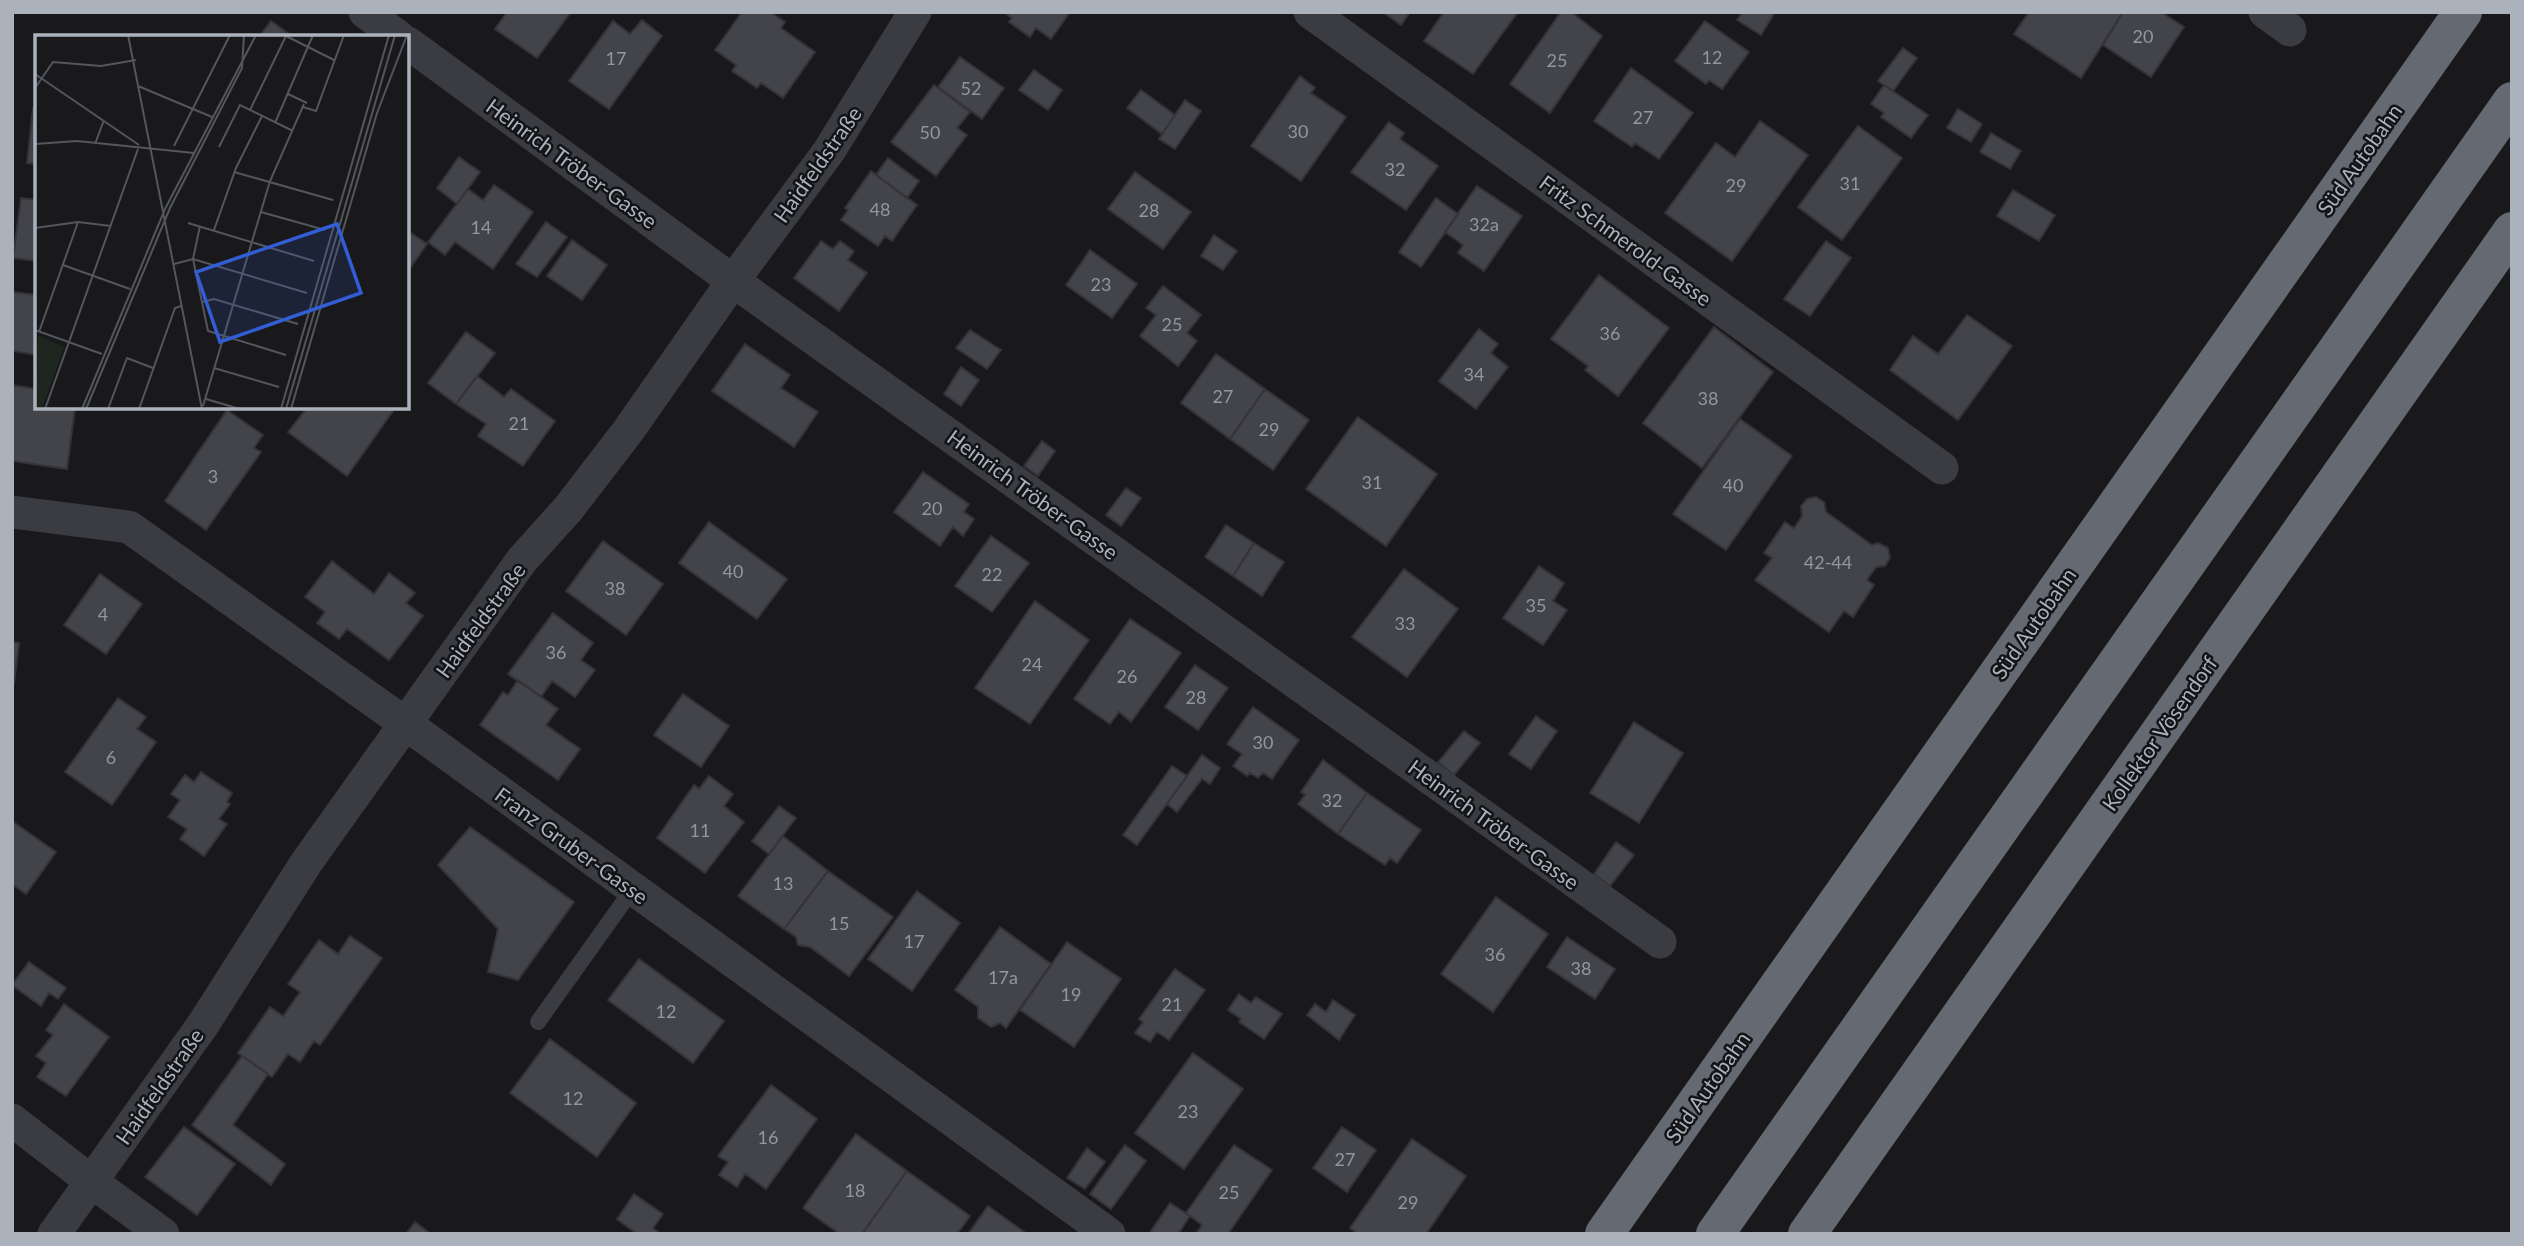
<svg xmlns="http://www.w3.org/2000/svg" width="2524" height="1246" font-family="Lato,sans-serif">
<rect width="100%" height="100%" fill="#19191c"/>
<path fill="#434449" stroke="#333338" stroke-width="2" d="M 507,12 L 571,12 L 537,58 L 495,29 Z
M 742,12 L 770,12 L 785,22 L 781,28 L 815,52 L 783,98 L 761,83 L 757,88 L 732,71 L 736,65 L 715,50 Z
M 1004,12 L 1070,12 L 1051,39 L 1036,28 L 1030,37 L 1009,22 L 1012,18 Z
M 1383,12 L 1410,12 L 1401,25 Z
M 1444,12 L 1518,12 L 1473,74 L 1424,41 Z
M 1561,12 L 1571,12 L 1602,36 L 1550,113 L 1510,84 Z
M 1743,12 L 1775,12 L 1761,35 L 1737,20 Z
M 2029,12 L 2123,12 L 2081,78 L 2014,34 Z
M 2123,12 L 2161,12 L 2184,27 L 2151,77 L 2103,45 Z
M 642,20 L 662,36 L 609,109 L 569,81 L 613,21 L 630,34 Z
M 271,21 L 293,37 L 259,37 Z
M 1705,21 L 1749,52 L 1722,89 L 1709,80 L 1706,84 L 1675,61 Z
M 1903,48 L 1917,58 L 1893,91 L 1878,81 Z
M 960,57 L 1004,88 L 982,119 L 938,87 Z
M 1631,68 L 1693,113 L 1659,159 L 1635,143 L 1632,147 L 1594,121 Z
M 1034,70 L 1062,90 L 1048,110 L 1019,90 Z
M 1300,76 L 1315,88 L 1311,93 L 1346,117 L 1301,181 L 1251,146 Z
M 934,85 L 970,112 L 957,128 L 967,135 L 936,176 L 891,142 Z
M 1884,85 L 1928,115 L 1911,138 L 1881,117 L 1884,113 L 1871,104 Z
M 1141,90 L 1175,115 L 1162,134 L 1127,108 Z
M 1185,100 L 1201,111 L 1175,149 L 1159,139 Z
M 33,108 L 37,108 L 37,164 L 27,163 Z
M 1958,109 L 1982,124 L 1971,142 L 1947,128 Z
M 1760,121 L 1808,155 L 1732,261 L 1665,213 L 1716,143 L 1735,157 Z
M 1389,122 L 1404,133 L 1400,139 L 1438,166 L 1406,210 L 1351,172 Z
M 1858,126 L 1902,158 L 1842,240 L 1798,207 Z
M 1991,133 L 2021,151 L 2010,169 L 1980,152 Z
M 459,157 L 480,172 L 457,204 L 437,188 Z
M 888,158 L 919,181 L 907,198 L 876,175 Z
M 871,171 L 917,205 L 892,241 L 885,236 L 878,246 L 841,220 L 848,210 L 845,208 Z
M 1135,172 L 1191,212 L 1163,249 L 1108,209 Z
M 494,185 L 533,212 L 493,269 L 455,242 L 445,255 L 428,242 L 468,189 L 483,200 Z
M 1477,186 L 1522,216 L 1484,271 L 1458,253 L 1463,245 L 1445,232 Z
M 2013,190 L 2055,215 L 2039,241 L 1997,216 Z
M 21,198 L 37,200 L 37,261 L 13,258 Z
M 1436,198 L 1458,214 L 1421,267 L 1399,252 Z
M 546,222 L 567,237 L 537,277 L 516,264 Z
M 408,231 L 427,244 L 408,271 Z
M 1214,235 L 1237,251 L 1223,270 L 1201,256 Z
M 572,240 L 607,265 L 582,300 L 547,276 Z
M 821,241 L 833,249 L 840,241 L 854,251 L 848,260 L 867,273 L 839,311 L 794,278 Z
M 1826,241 L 1851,258 L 1810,316 L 1784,299 Z
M 1090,250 L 1137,284 L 1112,318 L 1066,285 Z
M 1599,275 L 1669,328 L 1618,396 L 1585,370 L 1588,366 L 1551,339 Z
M 1163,286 L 1201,315 L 1187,333 L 1197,341 L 1178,366 L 1140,336 L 1156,315 L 1146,308 Z
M 12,292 L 37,295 L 37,355 L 12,351 Z
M 1967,315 L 2012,346 L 1958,420 L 1890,370 L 1913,336 L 1938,354 Z
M 1714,327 L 1773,372 L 1702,468 L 1643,423 Z
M 1479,329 L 1498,344 L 1491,353 L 1508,367 L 1476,409 L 1439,381 Z
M 970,330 L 1001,350 L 987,369 L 956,348 Z
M 466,332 L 495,353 L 456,404 L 428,383 Z
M 745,344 L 790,375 L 781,388 L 818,412 L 794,447 L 712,391 Z
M 1216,354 L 1265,389 L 1230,439 L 1181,403 Z
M 961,367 L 979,380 L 961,406 L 944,394 Z
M 477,376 L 504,397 L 511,389 L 555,421 L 523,466 L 478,436 L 486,424 L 456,404 Z
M 12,385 L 37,389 L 37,408 L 75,408 L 67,469 L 12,461 Z
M 1265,389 L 1309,420 L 1273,470 L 1230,439 Z
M 307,408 L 388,408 L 393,411 L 347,476 L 288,432 Z
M 227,410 L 263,435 L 254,448 L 261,452 L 206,530 L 165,501 Z
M 1358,417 L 1437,474 L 1386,546 L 1306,489 Z
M 1740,419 L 1792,456 L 1726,550 L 1673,514 Z
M 1042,441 L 1055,451 L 1038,476 L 1024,466 Z
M 923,472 L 969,504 L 964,512 L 974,519 L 963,536 L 953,527 L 940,546 L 894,512 Z
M 1126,488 L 1141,498 L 1121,526 L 1106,515 Z
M 1816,497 L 1824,502 L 1826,512 L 1872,545 L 1878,543 L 1888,548 L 1890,558 L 1885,566 L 1876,567 L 1867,580 L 1874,585 L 1853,617 L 1844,611 L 1829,632 L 1755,580 L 1772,558 L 1764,553 L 1785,522 L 1794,528 L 1802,516 L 1801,506 L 1807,499 Z
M 709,522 L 787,579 L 757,619 L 679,563 Z
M 1226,525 L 1254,543 L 1233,576 L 1205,557 Z
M 991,536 L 1029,563 L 992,612 L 955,586 Z
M 603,541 L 663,584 L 626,635 L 566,591 Z
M 1254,543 L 1284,562 L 1262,596 L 1233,576 Z
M 332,561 L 374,594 L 389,573 L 415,593 L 406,603 L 423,616 L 389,660 L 347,629 L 339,639 L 317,623 L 325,612 L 305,597 Z
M 1539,566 L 1564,583 L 1553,601 L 1567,610 L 1543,645 L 1503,618 Z
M 1404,569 L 1458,609 L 1407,677 L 1352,637 Z
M 100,574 L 142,604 L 106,654 L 64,625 Z
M 1035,601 L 1089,640 L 1030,724 L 975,688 Z
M 553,613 L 593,643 L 581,660 L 595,670 L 575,697 L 552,681 L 541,697 L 508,674 Z
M 1130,619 L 1181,653 L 1131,722 L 1119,712 L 1110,724 L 1074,699 Z
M 12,642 L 19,643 L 14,683 L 12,683 Z
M 1195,665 L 1228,688 L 1198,730 L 1165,707 Z
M 518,680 L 558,709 L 546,725 L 580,749 L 558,780 L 480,725 L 503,692 L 508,695 Z
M 683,694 L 729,726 L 701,767 L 654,735 Z
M 118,698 L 146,717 L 137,729 L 156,742 L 112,805 L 65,772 Z
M 1253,707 L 1299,740 L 1272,779 L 1263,773 L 1258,778 L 1250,773 L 1247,776 L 1233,766 L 1242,754 L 1227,744 Z
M 1536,716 L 1557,731 L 1531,769 L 1509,754 Z
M 1634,722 L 1683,753 L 1639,823 L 1590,793 Z
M 1464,731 L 1480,743 L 1454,775 L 1438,762 Z
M 1202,755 L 1220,768 L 1210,784 L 1202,779 L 1177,812 L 1167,804 Z
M 1323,760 L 1367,793 L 1338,834 L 1298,804 L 1305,795 L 1301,792 Z
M 1172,766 L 1187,776 L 1137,845 L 1123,835 Z
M 201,772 L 232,793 L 227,802 L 230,804 L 219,819 L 227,824 L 204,856 L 180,839 L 187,829 L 168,817 L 180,800 L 171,794 L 185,775 L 194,782 Z
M 709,776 L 733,794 L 724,806 L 744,822 L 705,873 L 657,838 L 694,785 L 699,789 Z
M 1367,793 L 1421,830 L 1397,863 L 1390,858 L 1385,865 L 1338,834 Z
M 779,806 L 796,818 L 769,854 L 752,841 Z
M 12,821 L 56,852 L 26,894 L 12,884 Z
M 470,827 L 574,902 L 518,980 L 488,972 L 498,929 L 438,865 Z
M 783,836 L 828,871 L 784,929 L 738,896 Z
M 1616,842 L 1634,855 L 1610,886 L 1594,874 Z
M 828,871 L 893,917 L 849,976 L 810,947 L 798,945 L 796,937 L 784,929 Z
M 917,891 L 960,923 L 912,991 L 868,959 Z
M 1496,897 L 1548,934 L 1493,1012 L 1441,974 Z
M 1000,927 L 1051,964 L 1006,1028 L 1000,1023 L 991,1027 L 978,1018 L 978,1007 L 955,990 Z
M 350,936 L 382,958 L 320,1045 L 314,1041 L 300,1062 L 288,1054 L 272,1077 L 238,1053 L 270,1007 L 283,1016 L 300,992 L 288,984 L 319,940 L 338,954 Z
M 1567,937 L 1615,969 L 1595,999 L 1547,967 Z
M 1067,942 L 1121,979 L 1074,1047 L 1020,1010 Z
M 639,959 L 724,1021 L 693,1063 L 608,1000 Z
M 29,962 L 66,988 L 58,999 L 49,993 L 41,1006 L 12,985 Z
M 1175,969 L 1205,990 L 1169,1040 L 1157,1032 L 1150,1042 L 1135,1033 L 1143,1022 L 1139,1019 Z
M 1239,994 L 1251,1003 L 1256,997 L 1282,1014 L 1264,1039 L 1239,1022 L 1241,1019 L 1228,1010 Z
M 1333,1000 L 1355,1015 L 1339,1040 L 1307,1015 L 1315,1004 L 1326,1012 Z
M 64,1004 L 109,1037 L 66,1096 L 37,1077 L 46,1063 L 36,1056 L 53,1035 L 46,1030 Z
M 550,1039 L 636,1103 L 597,1157 L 510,1093 Z
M 1193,1053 L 1243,1089 L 1184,1169 L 1135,1133 Z
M 242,1056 L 268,1074 L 233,1125 L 285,1164 L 271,1185 L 192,1125 Z
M 771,1085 L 817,1119 L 766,1189 L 745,1174 L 737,1187 L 719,1175 L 728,1162 L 718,1156 Z
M 184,1127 L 235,1164 L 197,1215 L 145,1177 Z
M 1342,1127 L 1376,1150 L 1347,1192 L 1313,1168 Z
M 856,1134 L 907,1171 L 862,1234 L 840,1234 L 803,1208 Z
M 1412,1139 L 1466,1176 L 1426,1234 L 1358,1234 L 1350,1228 Z
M 1125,1145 L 1146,1161 L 1111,1209 L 1090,1194 Z
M 1234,1145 L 1272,1170 L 1228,1234 L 1196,1234 L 1202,1225 L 1186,1213 Z
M 1087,1148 L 1105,1162 L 1085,1189 L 1067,1178 Z
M 907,1171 L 970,1216 L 957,1234 L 862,1234 Z
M 634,1194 L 663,1214 L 653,1228 L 661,1234 L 637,1234 L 617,1219 Z
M 1170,1203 L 1190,1216 L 1178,1234 L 1149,1234 Z
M 988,1206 L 1027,1234 L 968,1234 Z
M 415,1222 L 431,1234 L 406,1234 Z"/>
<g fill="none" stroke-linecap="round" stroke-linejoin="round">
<path stroke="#3a3c41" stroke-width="16" d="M 538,1022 L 632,890"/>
<path stroke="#3a3c41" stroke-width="33" d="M 365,12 L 399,37
M 1310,12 L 1942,468
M 2265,12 L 2290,30
M 408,43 L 733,281 L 1660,942
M 12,512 L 129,527 L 406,724 L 1109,1234
M 12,1120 L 92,1182 L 163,1234
M 54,1234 L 202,1026 L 306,863 L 522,560 L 568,509 L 628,431 L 733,281 L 829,151 L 915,12"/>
<path stroke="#656a72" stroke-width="38" d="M 1604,1234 L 2463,12
M 1715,1234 L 2512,101
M 1807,1234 L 2512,231"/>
</g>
<g text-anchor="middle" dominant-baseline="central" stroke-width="5" stroke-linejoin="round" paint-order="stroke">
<g font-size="18" fill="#91969f">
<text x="2143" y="36">20</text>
<text x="1712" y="57">12</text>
<text x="616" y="58">17</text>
<text x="1557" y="60">25</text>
<text x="971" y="88">52</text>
<text x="1643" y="117">27</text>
<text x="1298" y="131">30</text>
<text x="930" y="132">50</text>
<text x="1395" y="169">32</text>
<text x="1850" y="183">31</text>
<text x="1736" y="185">29</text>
<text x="880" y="209">48</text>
<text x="1149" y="210">28</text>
<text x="1484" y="224">32a</text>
<text x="481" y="227">14</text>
<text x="1101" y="284">23</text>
<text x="1172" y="324">25</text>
<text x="1610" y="333">36</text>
<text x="1474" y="374">34</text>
<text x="1223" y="396">27</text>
<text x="1708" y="398">38</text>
<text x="519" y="423">21</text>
<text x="1269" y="429">29</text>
<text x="213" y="476">3</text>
<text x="1372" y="482">31</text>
<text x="1733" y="485">40</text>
<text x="932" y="508">20</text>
<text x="1828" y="562">42-44</text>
<text x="733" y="571">40</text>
<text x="992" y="574">22</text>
<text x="615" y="588">38</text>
<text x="1536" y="605">35</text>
<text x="103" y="614">4</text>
<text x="1405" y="623">33</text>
<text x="556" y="652">36</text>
<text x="1032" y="664">24</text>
<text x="1127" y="676">26</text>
<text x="1196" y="697">28</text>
<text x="1263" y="742">30</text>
<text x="111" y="757">6</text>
<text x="1332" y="800">32</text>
<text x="700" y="830">11</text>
<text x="783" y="883">13</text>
<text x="839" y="923">15</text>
<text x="914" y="941">17</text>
<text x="1495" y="954">36</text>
<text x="1581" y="968">38</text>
<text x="1003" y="977">17a</text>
<text x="1071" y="994">19</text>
<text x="1172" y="1004">21</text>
<text x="666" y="1011">12</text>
<text x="573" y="1098">12</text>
<text x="1188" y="1111">23</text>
<text x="768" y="1137">16</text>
<text x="1345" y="1159">27</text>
<text x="855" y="1190">18</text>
<text x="1229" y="1192">25</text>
<text x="1408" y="1202">29</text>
</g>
<g font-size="21" fill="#abb2bc" stroke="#141417">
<text transform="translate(2359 159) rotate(-55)">Süd Autobahn</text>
<text transform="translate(572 163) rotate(36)">Heinrich Tröber-Gasse</text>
<text transform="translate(817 164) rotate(-55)">Haidfeldstraße</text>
<text transform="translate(1626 240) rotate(36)">Fritz Schmerold-Gasse</text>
<text transform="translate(1033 494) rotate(36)">Heinrich Tröber-Gasse</text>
<text transform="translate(480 620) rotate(-54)">Haidfeldstraße</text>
<text transform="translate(2033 623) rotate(-55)">Süd Autobahn</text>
<text transform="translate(2159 733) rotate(-55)">Kollektor Vösendorf</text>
<text transform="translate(1494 824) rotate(36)">Heinrich Tröber-Gasse</text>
<text transform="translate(572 845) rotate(36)">Franz Gruber-Gasse</text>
<text transform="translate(159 1086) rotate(-55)">Haidfeldstraße</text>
<text transform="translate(1707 1087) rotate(-55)">Süd Autobahn</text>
</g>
</g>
<g transform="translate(35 35)">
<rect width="374" height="374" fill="#19191c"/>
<path d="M 3,300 L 29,312 L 7,374 L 0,374 Z" fill="#1e271f"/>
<path fill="none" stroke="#53565c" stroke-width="2" d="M 93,0 L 167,374M 249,0 L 299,25M 0,39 L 104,110M 103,51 L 177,82M 0,53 L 18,27 L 66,31 L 101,25M 253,59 L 272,68M 268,72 L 281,76 L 309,0M 215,75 L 251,1M 240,88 L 278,0M 0,109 L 42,106 L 159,118M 60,109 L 69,85M 139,111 L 195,0M 184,112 L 205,70 L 258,96M 199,137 L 298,165M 226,177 L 290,195M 153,188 L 279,226M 165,191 L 158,224 L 173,296 L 251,320M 0,193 L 43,187 L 76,191M 179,195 L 201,133 L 227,81M 139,229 L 158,224 L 272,258M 28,230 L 95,254M 167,267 L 179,264 L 263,289M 0,295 L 67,319M 4,297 L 43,187M 179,333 L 244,352M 171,364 L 205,374M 168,371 L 235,146 L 269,69M 10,374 L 103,114M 47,374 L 130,174 L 221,0M 51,374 L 135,173 L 207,33 L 209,0M 73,374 L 92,323 L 118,333M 104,374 L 140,273 L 146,271M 246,374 L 354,0M 251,374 L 360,0M 256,374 L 342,78 L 372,0"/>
<path fill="#325dd4" fill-opacity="0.15" stroke="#325dd4" stroke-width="3.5" d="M 302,189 L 326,258 L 185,307 L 161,237 Z"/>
<rect width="374" height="374" fill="none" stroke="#abb2bc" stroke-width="3.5"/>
</g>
<rect width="2524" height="1246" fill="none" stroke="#abb2bc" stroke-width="28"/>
</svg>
